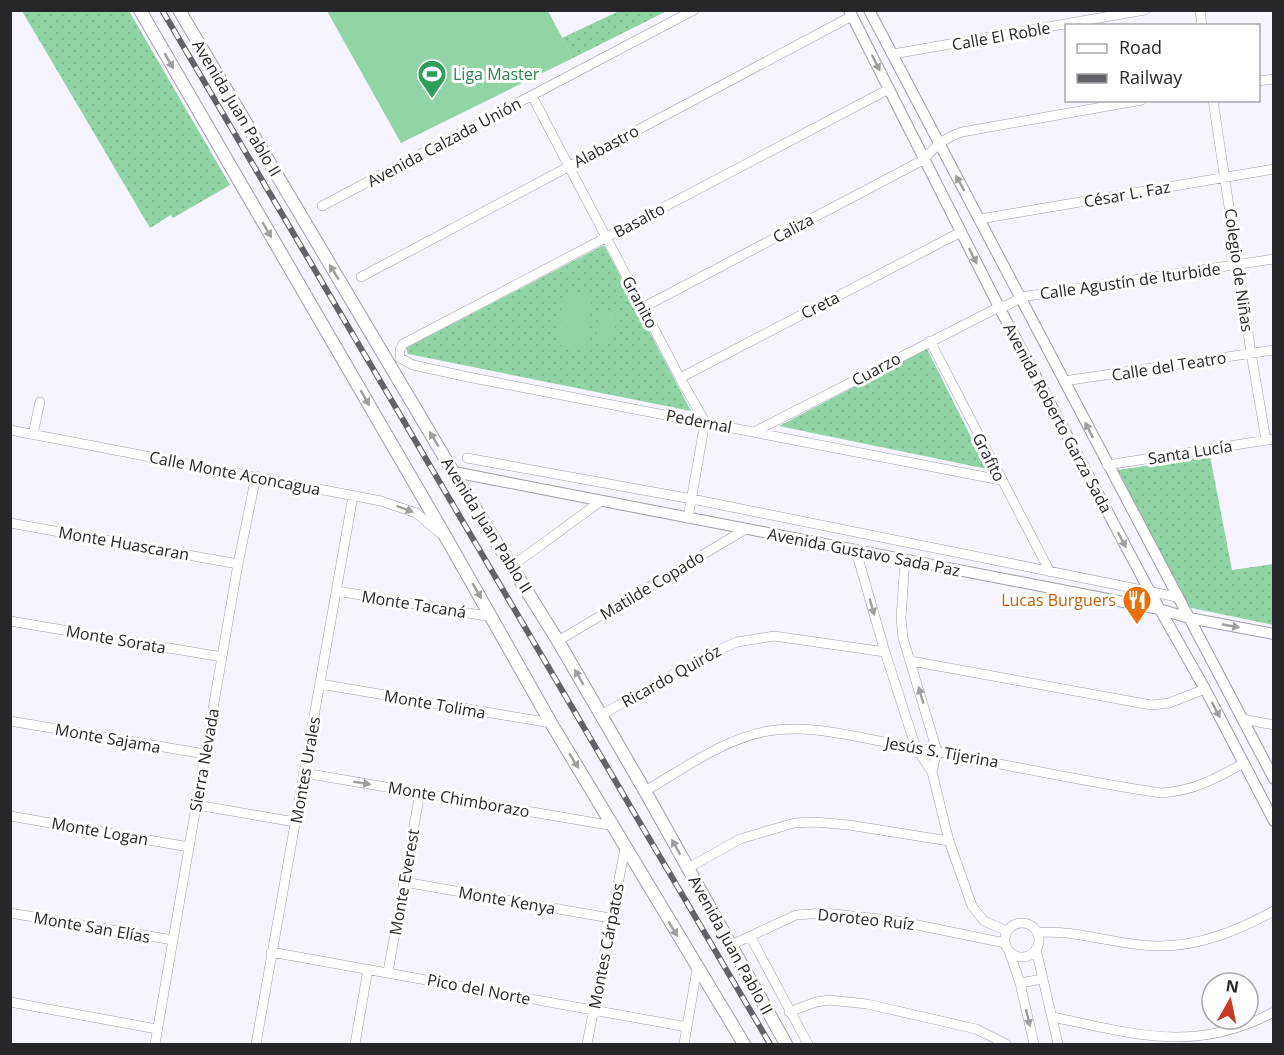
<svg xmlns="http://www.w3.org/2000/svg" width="1284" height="1055" font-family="'Open Sans',sans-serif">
<defs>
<pattern id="grass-dots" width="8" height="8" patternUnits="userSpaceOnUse" patternTransform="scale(1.5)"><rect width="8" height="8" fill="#91d4a6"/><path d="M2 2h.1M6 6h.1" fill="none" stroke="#7db68f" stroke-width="1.8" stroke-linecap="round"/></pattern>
</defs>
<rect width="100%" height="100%" fill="#f6f4ff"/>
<path fill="url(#grass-dots)" d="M 22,11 L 129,11 L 230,185 L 173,218 L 171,215 L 150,228 Z
M 619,11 L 667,11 L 573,58 L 562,38 Z
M 604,245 L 691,411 L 408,354 L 406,348 Z
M 927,349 L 987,469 L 779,426 Z
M 1210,456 L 1232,570 L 1273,564 L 1273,625 L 1187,607 L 1118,470 Z"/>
<path fill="#91d4a6" d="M 327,11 L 548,11 L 573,58 L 401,143 Z
M 563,293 L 592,296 L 586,348 L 558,345 Z
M 600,309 L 616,311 L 613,342 L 596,341 Z"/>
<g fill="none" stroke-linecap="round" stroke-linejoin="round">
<g stroke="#a09eab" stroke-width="10">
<path id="minor" d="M 1200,10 L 1202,26
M 893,54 L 1145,10
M 1258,81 L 1274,79
M 889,89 L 403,344 L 400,350 L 400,358 L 413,365 L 468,377 L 1001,480
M 532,96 L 680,378 L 705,422 L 688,518
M 1213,100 L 1251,353 L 1266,440
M 322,206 L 694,10
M 980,219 L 1274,169
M 361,277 L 852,16
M 644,307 L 923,160 C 937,145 942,139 962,132 L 1142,100
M 930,341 L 1050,572
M 680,378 L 961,232
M 1064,381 L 1274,350
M 10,430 L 381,501 L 416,513 L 440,533
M 754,432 L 999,307 L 1008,305 L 1021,297 L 1274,259
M 33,434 L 40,402
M 467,458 L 692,499 L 1177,597
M 1107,465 L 1274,439
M 10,523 L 238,564
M 856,551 L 885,652 L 916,748 L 932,772 L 949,841 L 972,906 L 984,921 L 1007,931
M 905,560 L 901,618 L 903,638 L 937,751 L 932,772
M 512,566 L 601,501
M 337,591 L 492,617
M 10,621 L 222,657
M 558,641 L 746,529
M 911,661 L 1151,705 L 1169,703 L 1205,689
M 320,684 L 551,723
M 601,715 L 711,653 L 737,642 L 774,636 L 885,652
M 1243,719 L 1274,725
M 10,721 L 205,754
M 304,773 L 614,826
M 645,791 C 684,769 723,739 768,731 C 808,724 851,736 891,743 C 981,759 1070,780 1161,793 C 1194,791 1215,779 1244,763
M 197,805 L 295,822
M 10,816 L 189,847
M 688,868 L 740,839 L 794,823 L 814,822 L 849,825 L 949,841
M 404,882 L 610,918
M 10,913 L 173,940
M1005 940a17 17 0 1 1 34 0a17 17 0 1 1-34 0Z
M 1037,932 C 1049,932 1062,932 1074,934 C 1101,938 1128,945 1156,946 C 1198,947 1237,931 1274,911
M 750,936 L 808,1044
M 731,945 L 796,915 L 825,913 L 898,921 L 1005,943
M 1036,949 L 1058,1044
M 1009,951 L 1020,983 L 1034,1044
M 271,952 L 687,1027
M 388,972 L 420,792
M 1020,983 L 1043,979
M 10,1002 L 157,1029
M 789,1012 L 816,1002 L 829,1000 L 867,1004 L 976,1029 L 1006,1044
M 1053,1017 C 1134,1034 1195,1054 1274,1012
M 155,1044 L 238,564 L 256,476
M 256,1044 L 353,496
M 355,1044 L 368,969
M 587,1044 L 625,848
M 684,1044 L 697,969"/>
</g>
<g stroke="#a09eab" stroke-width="12">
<path id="tertiary" d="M 849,10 L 999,307 L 1150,592 L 1205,689 L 1274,821
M 869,10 L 1274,779
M 454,472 L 1159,609 L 1189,618 L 1274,634"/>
</g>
<g stroke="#a09eab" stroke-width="14">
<path id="secondary" d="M 140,10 L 448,541 L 551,723 L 744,1044
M 179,10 L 465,492 L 558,641 L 645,791 L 786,1044"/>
</g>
<use href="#minor" stroke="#fff" stroke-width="9"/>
<use href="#tertiary" stroke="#fff" stroke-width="10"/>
<use href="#secondary" stroke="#fff" stroke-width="12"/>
<g stroke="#646269" stroke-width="6">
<path id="rail" d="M 162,10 L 770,1044"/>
</g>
<use href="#rail" stroke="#fff" stroke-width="4" stroke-dasharray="11" stroke-linecap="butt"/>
</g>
<defs><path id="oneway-solid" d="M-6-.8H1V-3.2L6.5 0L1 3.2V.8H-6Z" transform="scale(1.5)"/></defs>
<g fill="#9e9da0">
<use href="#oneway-solid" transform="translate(169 61) rotate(60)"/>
<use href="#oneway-solid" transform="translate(876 63) rotate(63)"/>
<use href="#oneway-solid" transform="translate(960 183) rotate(-119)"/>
<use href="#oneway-solid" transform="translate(267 230) rotate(60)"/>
<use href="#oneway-solid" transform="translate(973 256) rotate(63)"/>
<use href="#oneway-solid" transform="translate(334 272) rotate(-121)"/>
<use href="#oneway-solid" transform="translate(365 398) rotate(60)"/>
<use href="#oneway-solid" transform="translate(1089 430) rotate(-117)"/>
<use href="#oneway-solid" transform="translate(434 439) rotate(-121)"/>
<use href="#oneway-solid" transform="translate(405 509) rotate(21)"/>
<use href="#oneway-solid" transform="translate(1122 540) rotate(62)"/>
<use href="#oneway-solid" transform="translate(477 591) rotate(60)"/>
<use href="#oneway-solid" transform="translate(872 607) rotate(74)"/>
<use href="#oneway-solid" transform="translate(1231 626) rotate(11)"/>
<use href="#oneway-solid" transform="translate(579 677) rotate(-120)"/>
<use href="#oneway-solid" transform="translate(921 695) rotate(-106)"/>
<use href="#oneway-solid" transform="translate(1216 710) rotate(62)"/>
<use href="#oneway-solid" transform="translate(574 761) rotate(58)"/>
<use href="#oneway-solid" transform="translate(362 783) rotate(9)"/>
<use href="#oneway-solid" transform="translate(676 847) rotate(-119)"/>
<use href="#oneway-solid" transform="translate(673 929) rotate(59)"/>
<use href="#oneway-solid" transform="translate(1028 1018) rotate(77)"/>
</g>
<defs>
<g id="stadium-pin" transform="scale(1.5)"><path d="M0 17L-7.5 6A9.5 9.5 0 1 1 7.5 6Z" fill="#2e9e5b" stroke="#fff"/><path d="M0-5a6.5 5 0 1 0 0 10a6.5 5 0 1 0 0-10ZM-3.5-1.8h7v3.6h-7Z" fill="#fff"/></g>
<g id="restaurant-pin" transform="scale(1.5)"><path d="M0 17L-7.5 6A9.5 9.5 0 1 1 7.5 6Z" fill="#e8710a" stroke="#fff"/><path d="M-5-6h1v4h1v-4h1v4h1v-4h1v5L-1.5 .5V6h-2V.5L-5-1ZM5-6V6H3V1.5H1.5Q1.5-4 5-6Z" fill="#fff"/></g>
</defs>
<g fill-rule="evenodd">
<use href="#stadium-pin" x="432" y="74"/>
<use href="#restaurant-pin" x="1137" y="600"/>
</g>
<g text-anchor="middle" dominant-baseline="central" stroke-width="6" stroke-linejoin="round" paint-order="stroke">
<g font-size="16" fill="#27262b" stroke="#fff">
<text transform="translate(1001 36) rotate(-10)">Calle El Roble</text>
<text transform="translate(237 108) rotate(59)">Avenida Juan Pablo II</text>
<text transform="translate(444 142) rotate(-28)">Avenida Calzada Unión</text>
<text transform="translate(606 146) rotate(-28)">Alabastro</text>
<text transform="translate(1127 194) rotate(-10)">César L. Faz</text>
<text transform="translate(639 220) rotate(-28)">Basalto</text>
<text transform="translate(793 228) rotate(-28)">Caliza</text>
<text transform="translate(1239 270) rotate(82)">Colegio de Niñas</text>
<text transform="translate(1130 281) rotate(-8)">Calle Agustín de Iturbide</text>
<text transform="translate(640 302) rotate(62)">Granito</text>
<text transform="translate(820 305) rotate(-27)">Creta</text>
<text transform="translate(1169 366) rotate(-9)">Calle del Teatro</text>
<text transform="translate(876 369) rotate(-28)">Cuarzo</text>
<text transform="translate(1058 418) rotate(62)">Avenida Roberto Garza Sada</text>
<text transform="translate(699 421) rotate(11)">Pedernal</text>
<text transform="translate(1190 452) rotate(-9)">Santa Lucía</text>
<text transform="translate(989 457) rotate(63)">Grafito</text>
<text transform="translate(235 473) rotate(11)">Calle Monte Aconcagua</text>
<text transform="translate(487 525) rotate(58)">Avenida Juan Pablo II</text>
<text transform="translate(124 543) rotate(10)">Monte Huascaran</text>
<text transform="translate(864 552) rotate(11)">Avenida Gustavo Sada Paz</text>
<text transform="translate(652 585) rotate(-31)">Matilde Copado</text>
<text transform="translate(414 604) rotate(9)">Monte Tacaná</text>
<text transform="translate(116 639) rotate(10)">Monte Sorata</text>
<text transform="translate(671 676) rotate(-29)">Ricardo Quiróz</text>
<text transform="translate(435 704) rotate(10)">Monte Tolima</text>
<text transform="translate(108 738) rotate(10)">Monte Sajama</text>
<text transform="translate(942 752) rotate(10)">Jesús S. Tijerina</text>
<text transform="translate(204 760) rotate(-80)">Sierra Nevada</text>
<text transform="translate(305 770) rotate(-80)">Montes Urales</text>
<text transform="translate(459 799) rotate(10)">Monte Chimborazo</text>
<text transform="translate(100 831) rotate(10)">Monte Logan</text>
<text transform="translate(404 882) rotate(-80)">Monte Everest</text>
<text transform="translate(507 900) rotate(10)">Monte Kenya</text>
<text transform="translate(866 919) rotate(6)">Doroteo Ruíz</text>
<text transform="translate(92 927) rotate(10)">Monte San Elías</text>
<text transform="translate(731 945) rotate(61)">Avenida Juan Pablo II</text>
<text transform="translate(606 946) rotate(-79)">Montes Cárpatos</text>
<text transform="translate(479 989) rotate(11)">Pico del Norte</text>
</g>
<g font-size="16" fill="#27864d" stroke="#fff" text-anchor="start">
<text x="453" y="74">Liga Master</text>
</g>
<g font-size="16" fill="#c56008" stroke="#fff" text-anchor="end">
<text x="1116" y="600">Lucas Burguers</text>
</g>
</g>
<rect width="1284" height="1055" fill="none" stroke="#27262b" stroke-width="24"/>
<rect x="1065" y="24" width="195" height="78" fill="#ffffff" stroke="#a9a8aa" stroke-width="1.5"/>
<rect x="1077" y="44" width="30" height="9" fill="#ffffff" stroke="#a9a8aa" stroke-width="1.5"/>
<text x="1119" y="54" font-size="18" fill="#27262b">Road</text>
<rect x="1077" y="74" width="30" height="9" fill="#646269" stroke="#a9a8aa" stroke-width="1.5"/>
<text x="1119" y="84" font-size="18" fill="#27262b">Railway</text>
<g transform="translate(1230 1001) rotate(9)"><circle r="28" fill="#ffffff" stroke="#a9a8aa" stroke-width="1.5"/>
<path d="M0-4.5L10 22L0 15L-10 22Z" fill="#c53926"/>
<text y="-9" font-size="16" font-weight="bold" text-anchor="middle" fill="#27262b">N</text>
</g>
</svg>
